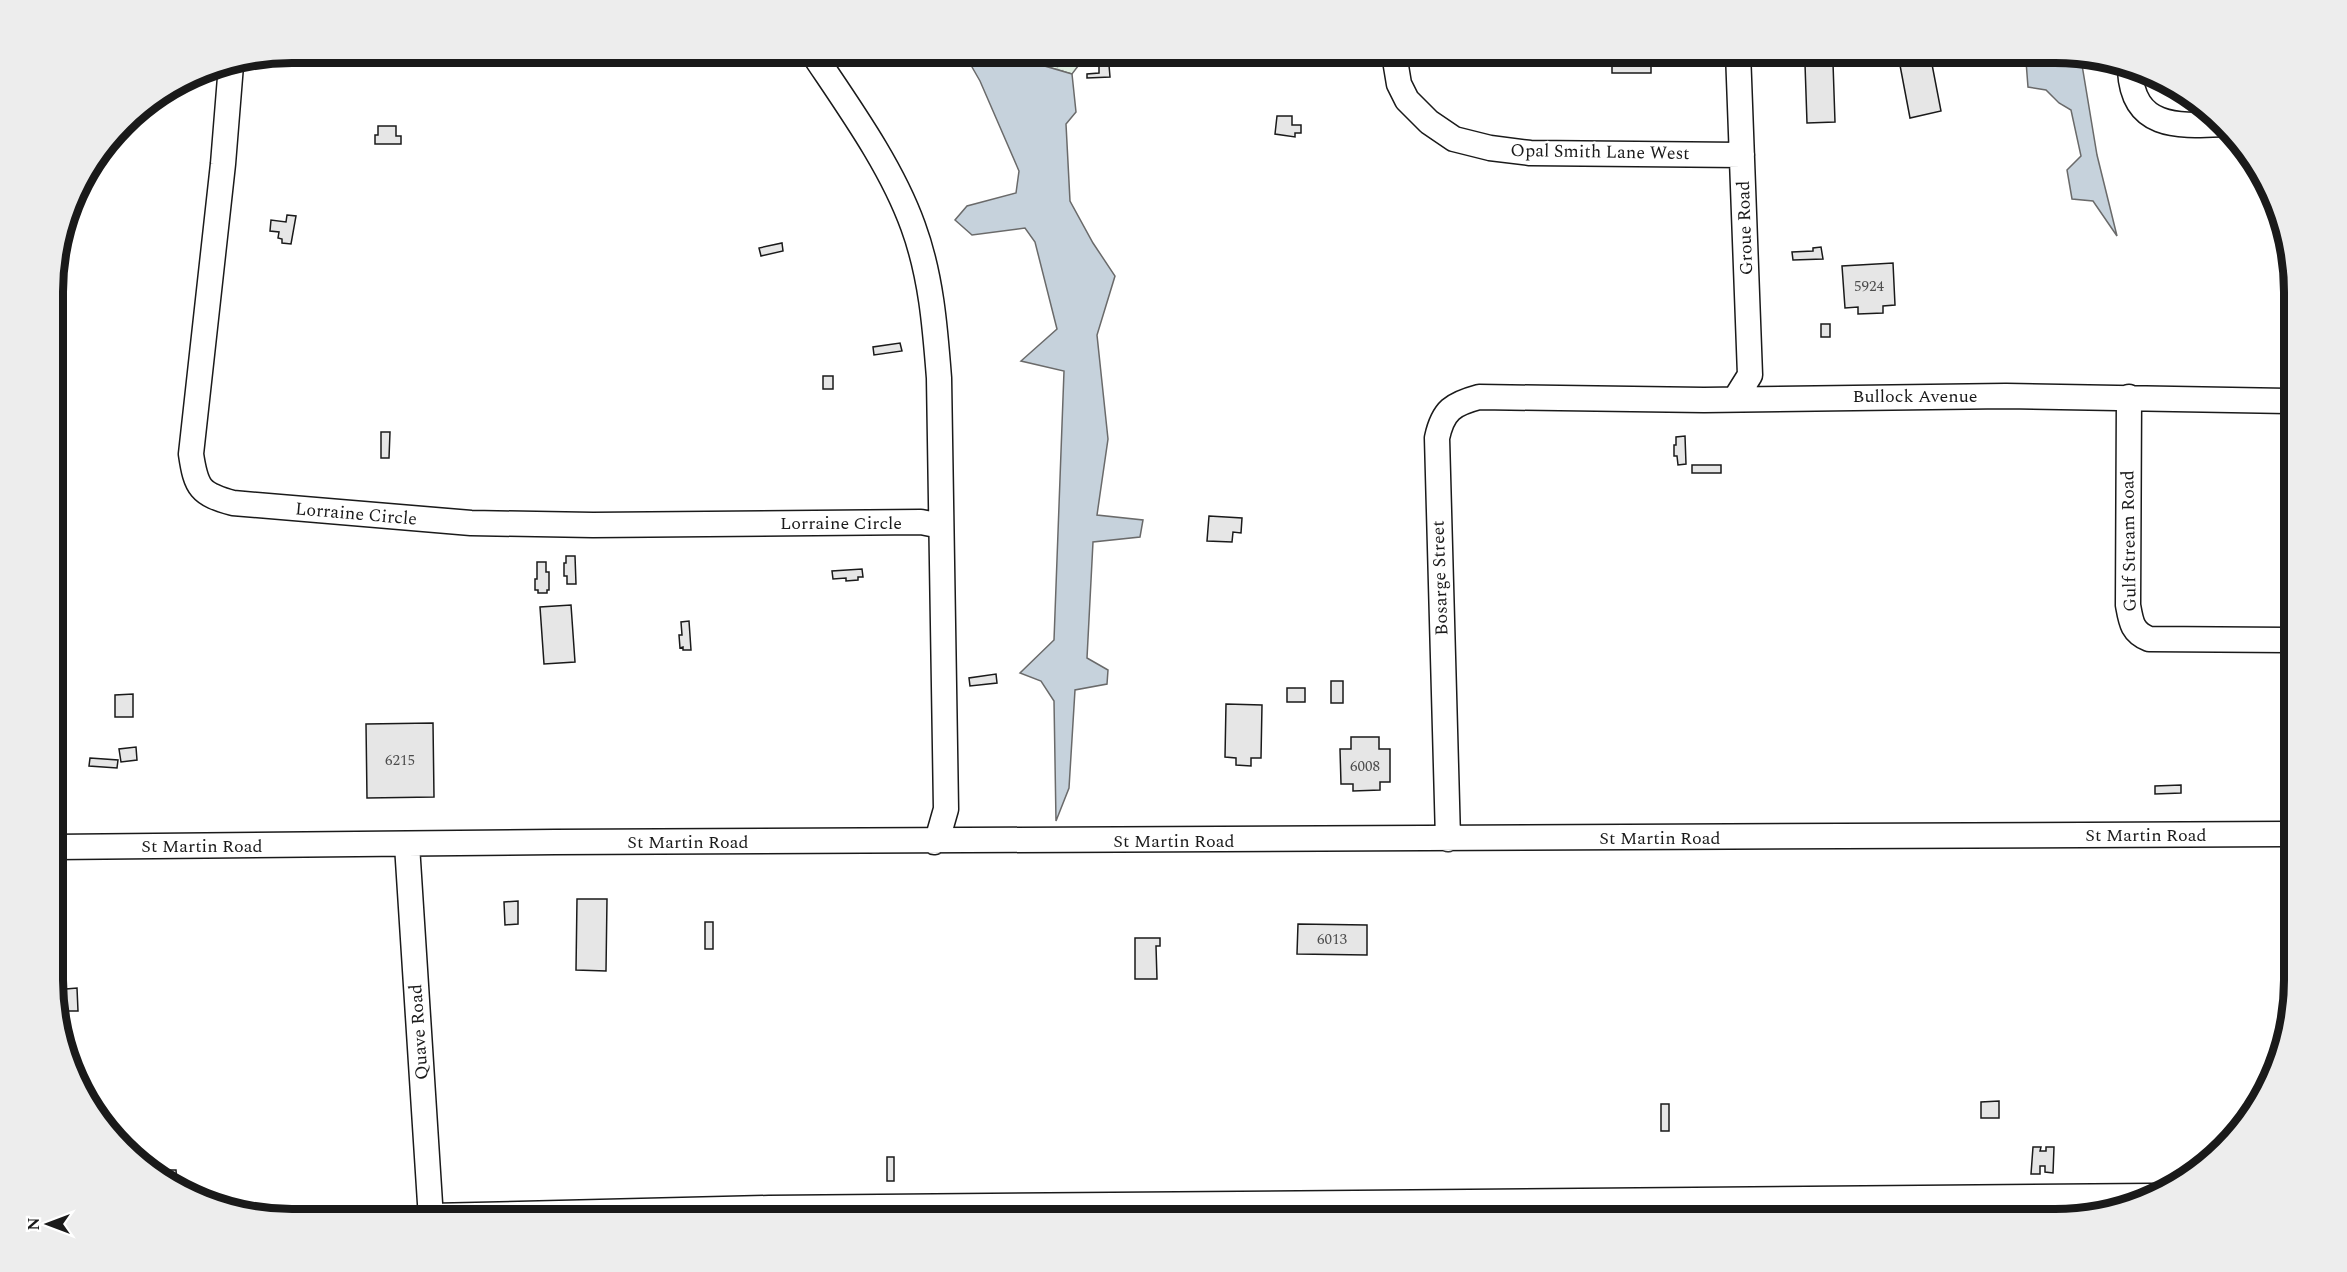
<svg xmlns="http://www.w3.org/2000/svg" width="2347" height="1272" font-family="Spectral,serif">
<defs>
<pattern id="wetland-marsh" width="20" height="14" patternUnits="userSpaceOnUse" patternTransform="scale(1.5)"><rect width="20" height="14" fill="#e0efe3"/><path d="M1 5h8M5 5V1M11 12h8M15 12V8" fill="none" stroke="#c0ccc2"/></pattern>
</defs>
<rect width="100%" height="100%" fill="#fff"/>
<path fill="url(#wetland-marsh)" stroke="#6a6a6a" stroke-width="1.5" d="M 1025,53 L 1088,53 L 1072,74 L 1031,62 Z"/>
<path fill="#c6d2dc" stroke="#6a6a6a" stroke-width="1.5" d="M 964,53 L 1025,53 L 1031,62 L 1072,74 L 1076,112 L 1066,124 L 1070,201 L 1093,243 L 1115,276 L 1097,335 L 1108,439 L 1097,515 L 1143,520 L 1140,537 L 1093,542 L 1087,658 L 1108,670 L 1107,684 L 1075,690 L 1069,788 L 1056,821 L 1054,701 L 1041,681 L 1020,673 L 1054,640 L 1064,371 L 1021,361 L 1057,329 L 1035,242 L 1025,228 L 972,235 L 955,220 L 967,206 L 1016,193 L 1019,171 L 980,81 Z
M 2050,53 L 2081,59 L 2097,155 L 2117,236 L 2093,201 L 2072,199 L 2067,170 L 2081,156 L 2071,110 L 2059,103 L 2046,90 L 2028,87 L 2026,61 Z"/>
<path fill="#e6e6e6" stroke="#1a1a1a" stroke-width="1.5" d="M 1612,52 L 1651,52 L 1651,73 L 1612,73 Z
M 1930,54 L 1941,111 L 1910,118 L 1899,60 Z
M 1833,63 L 1835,122 L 1807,123 L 1805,64 Z
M 1099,65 L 1109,65 L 1110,77 L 1087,78 L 1087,74 L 1099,73 Z
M 1277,116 L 1292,116 L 1292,125 L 1301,125 L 1301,133 L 1295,133 L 1295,137 L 1275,134 Z
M 378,126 L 396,126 L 396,136 L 401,136 L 401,144 L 375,144 L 375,135 L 378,135 Z
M 287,215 L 296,216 L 291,244 L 282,243 L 282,239 L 278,238 L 279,232 L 270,231 L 271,220 L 286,222 Z
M 782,243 L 783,251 L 761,256 L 759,248 Z
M 1821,247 L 1823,259 L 1793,260 L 1792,252 L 1813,251 L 1813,248 Z
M 1893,263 L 1895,305 L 1883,306 L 1883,313 L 1858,314 L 1858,307 L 1845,308 L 1842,266 Z
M 1821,324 L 1830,324 L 1830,337 L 1821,337 Z
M 900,343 L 902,351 L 874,355 L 873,347 Z
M 823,376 L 833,376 L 833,389 L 823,389 Z
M 381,432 L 390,432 L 389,458 L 381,458 Z
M 1685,436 L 1686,464 L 1678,465 L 1677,456 L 1674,456 L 1674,445 L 1676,445 L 1676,437 Z
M 1692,465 L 1721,465 L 1721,473 L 1692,473 Z
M 1209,516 L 1242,518 L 1241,533 L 1233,532 L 1232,542 L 1207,541 Z
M 566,556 L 575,556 L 576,584 L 567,584 L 567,576 L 564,576 L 564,563 L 566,563 Z
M 537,562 L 546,562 L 546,572 L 549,572 L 549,590 L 547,590 L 547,593 L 538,593 L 538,590 L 535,590 L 535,579 L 537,579 Z
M 862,569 L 863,577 L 858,577 L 858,580 L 846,581 L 846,578 L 833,579 L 832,571 Z
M 571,605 L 575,662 L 544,664 L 540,607 Z
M 689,621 L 691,650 L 683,650 L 683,647 L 680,648 L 679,635 L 682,635 L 681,622 Z
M 996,674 L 997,683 L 970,686 L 969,678 Z
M 1331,681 L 1343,681 L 1343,703 L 1331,703 Z
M 1287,688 L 1305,688 L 1305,702 L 1287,702 Z
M 133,694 L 133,717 L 115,717 L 115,695 Z
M 1226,704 L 1262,705 L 1261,758 L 1251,758 L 1251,766 L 1236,765 L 1236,758 L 1225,757 Z
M 433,723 L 434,797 L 367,798 L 366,724 Z
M 1351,737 L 1379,737 L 1379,749 L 1390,749 L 1390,782 L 1380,782 L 1380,790 L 1353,791 L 1353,784 L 1341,784 L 1340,749 L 1351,749 Z
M 136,747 L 137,760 L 121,762 L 119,749 Z
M 90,758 L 118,760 L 117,768 L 89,766 Z
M 2181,785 L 2181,793 L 2155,794 L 2155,786 Z
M 577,899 L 607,899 L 606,971 L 576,970 Z
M 518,901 L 518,924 L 505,925 L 504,902 Z
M 705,922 L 713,922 L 713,949 L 705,949 Z
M 1298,924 L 1367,925 L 1367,955 L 1297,954 Z
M 1135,938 L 1160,938 L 1160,946 L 1156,946 L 1157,979 L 1135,979 Z
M 77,988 L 78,1011 L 67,1011 L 66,989 Z
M 1999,1101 L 1999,1118 L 1981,1118 L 1981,1102 Z
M 1661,1104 L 1669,1104 L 1669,1131 L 1661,1131 Z
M 2033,1147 L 2041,1147 L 2040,1151 L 2046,1151 L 2046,1147 L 2054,1147 L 2053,1173 L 2045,1172 L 2045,1166 L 2040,1166 L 2040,1174 L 2031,1174 Z
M 887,1157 L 894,1157 L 894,1181 L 887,1181 Z
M 163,1170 L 176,1170 L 177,1184 L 174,1184 L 164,1176 Z"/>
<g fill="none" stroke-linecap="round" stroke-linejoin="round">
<g stroke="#1a1a1a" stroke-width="27">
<path id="minor" d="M 812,52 C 848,106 891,165 913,226 C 931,275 935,326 939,378 L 946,809 L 938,837 L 934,842
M 1395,60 L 1399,84 L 1407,100 L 1429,122 L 1454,139 L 1490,148 L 1530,153 L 1742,155
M 231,65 L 223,164 L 191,454 C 196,488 200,494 233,503 L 471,523 L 593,525 L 921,522 L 941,526
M 2130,70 C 2133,130 2179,126 2224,124
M 2129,397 L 2128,605 C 2131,622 2132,632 2149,639 L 2294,640
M 1735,399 L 1750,375 L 1738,52
M 1448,839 L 1437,438 C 1443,410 1453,404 1479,397 L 1704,400 L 2006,396 L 2293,401
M 407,845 L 431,1219
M 54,847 L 555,842 L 2294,834
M 431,1216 L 769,1208 L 2153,1196"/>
</g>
<use href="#minor" stroke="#fff" stroke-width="24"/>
</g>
<g text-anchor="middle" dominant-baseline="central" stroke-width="4.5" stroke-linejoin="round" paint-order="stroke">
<g font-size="15" fill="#4d4d4d">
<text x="1869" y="286">5924</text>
<text x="400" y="760">6215</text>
<text x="1365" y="766">6008</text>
<text x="1332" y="939">6013</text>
</g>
<g font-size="18" fill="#1a1a1a" stroke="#fff">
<text transform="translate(1600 152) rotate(1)">Opal Smith Lane West</text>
<text transform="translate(1745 228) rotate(-92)">Groue Road</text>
<text x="1915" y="396">Bullock Avenue</text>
<text transform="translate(356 514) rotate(5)">Lorraine Circle</text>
<text x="841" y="523">Lorraine Circle</text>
<text transform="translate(2129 541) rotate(-91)">Gulf Stream Road</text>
<text transform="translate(1440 578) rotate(-92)">Bosarge Street</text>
<text x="2146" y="835">St Martin Road</text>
<text x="1660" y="838">St Martin Road</text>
<text x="1174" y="841">St Martin Road</text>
<text x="688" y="842">St Martin Road</text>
<text x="202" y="846">St Martin Road</text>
<text transform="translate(419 1032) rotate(-94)">Quave Road</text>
</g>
</g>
<path d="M0 0H2347V1272H0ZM292 63H2055A229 229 0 0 1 2284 292V980A229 229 0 0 1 2055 1209H292A229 229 0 0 1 63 980V292A229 229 0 0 1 292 63Z" fill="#ededed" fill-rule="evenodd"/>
<path fill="none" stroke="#1a1a1a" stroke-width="8" d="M292 63H2055A229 229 0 0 1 2284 292V980A229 229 0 0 1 2055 1209H292A229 229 0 0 1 63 980V292A229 229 0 0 1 292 63Z"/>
<g transform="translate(48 1224) rotate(270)" stroke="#ffffff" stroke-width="4.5" paint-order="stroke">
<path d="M0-4.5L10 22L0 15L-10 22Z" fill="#1a1a1a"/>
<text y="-9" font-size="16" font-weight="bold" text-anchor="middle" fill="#1a1a1a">N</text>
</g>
</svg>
